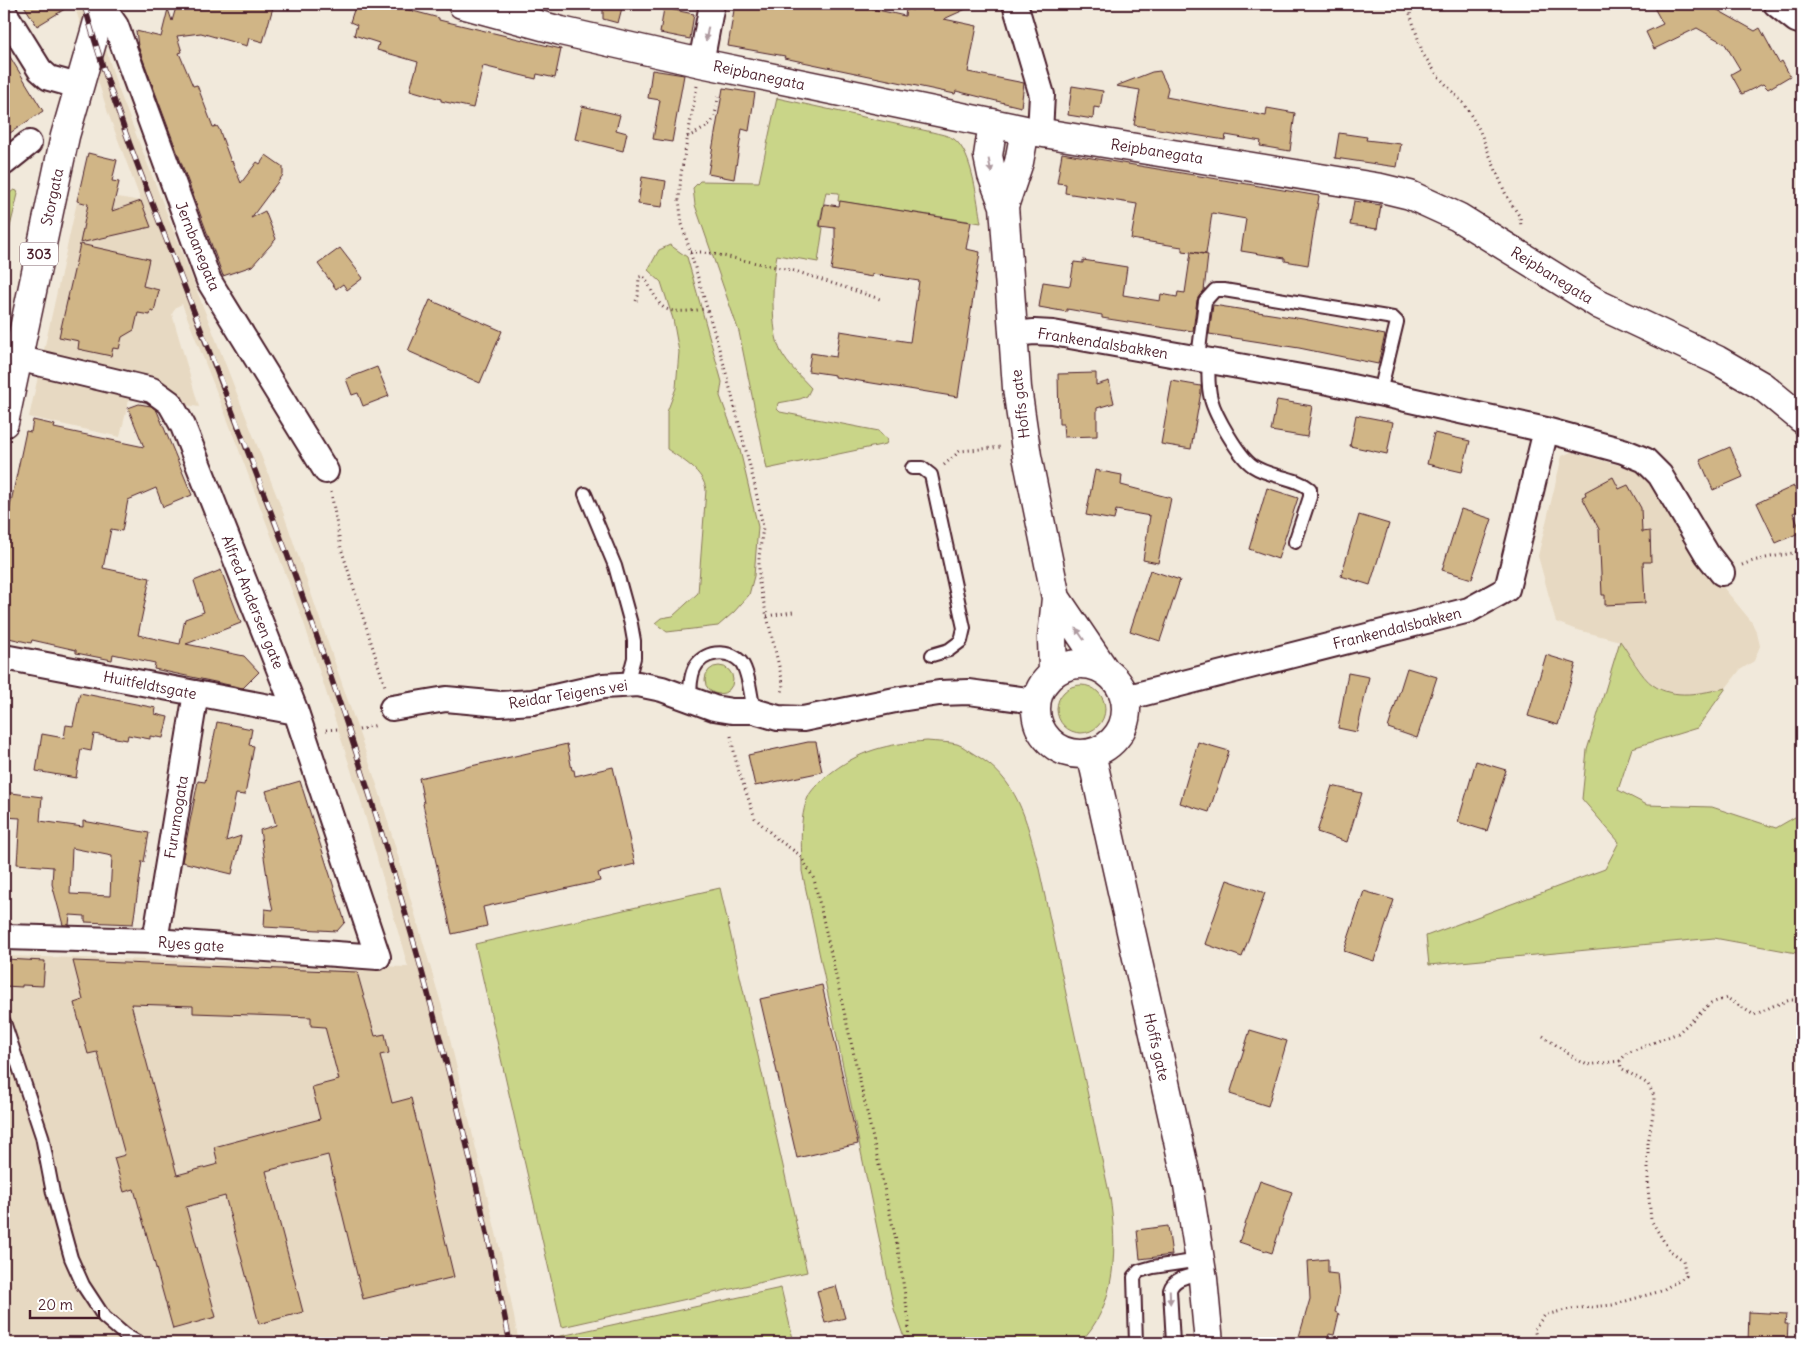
<svg xmlns="http://www.w3.org/2000/svg" width="1806" height="1347" font-family="Delius,sans-serif">
<rect width="100%" height="100%" fill="#f1e9db"/>
<filter id="ink" filterUnits="userSpaceOnUse"><feTurbulence type="fractalNoise" baseFrequency=".02" numOctaves="2"/><feDisplacementMap in="SourceGraphic" scale="10" xChannelSelector="R" yChannelSelector="G"/><feConvolveMatrix kernelMatrix="1 2 1 2 8 2 1 2 1" color-interpolation-filters="sRGB"/></filter>
<g filter="url(#ink)">
<path fill="#e7d9c2" d="M 74,4 L 93,4 L 116,83 L 283,512 L 379,791 L 443,1010 L 506,1275 L 519,1343 L 4,1343 L 4,956 L 408,967 L 360,798 L 304,623 L 228,421 L 182,304 L 176,307 L 172,314 L 199,407 L 130,396 L 120,437 L 29,417 L 77,202 L 108,210 L 118,197 L 141,201 L 108,113 Z
M 1571,452 L 1651,474 L 1714,576 L 1751,621 L 1757,633 L 1760,646 L 1754,661 L 1740,670 L 1726,688 L 1698,694 L 1673,694 L 1653,685 L 1642,673 L 1620,641 L 1574,629 L 1556,622 L 1538,556 L 1562,456 Z"/>
<path fill="#c9d588" stroke="#8a7a5a" d="M 777,98 L 932,132 C 939,134 948,135 954,139 C 973,153 977,201 981,223 L 838,201 L 839,193 L 826,192 L 819,226 L 823,228 L 818,262 L 777,255 C 772,278 770,330 781,352 C 788,365 801,377 811,388 L 807,396 L 800,399 L 778,403 L 777,409 L 780,412 L 879,431 L 881,434 L 888,439 L 886,444 L 767,469 L 739,332 L 695,205 L 693,188 L 700,181 L 759,182 Z
M 14,190 L 17,191 L 18,194 L 8,235 L 9,258 L 4,257 L 4,197 Z
M 670,245 L 687,257 L 722,382 L 720,396 L 740,450 L 758,527 L 754,576 L 749,595 L 734,612 L 718,626 L 667,632 L 655,623 L 661,618 L 673,616 L 698,593 L 706,490 C 704,471 681,459 667,449 L 667,412 L 676,388 L 679,352 L 673,319 L 661,282 L 648,270 L 659,250 Z
M 1620,641 C 1629,653 1641,677 1653,685 C 1674,700 1702,693 1726,688 L 1697,728 L 1632,748 L 1618,790 L 1647,805 L 1712,807 L 1776,828 L 1802,813 L 1802,954 L 1714,938 L 1429,965 L 1426,936 L 1605,869 L 1619,842 L 1582,799 L 1587,750 Z
M705 680a14 14 0 1 1 28 0a14 14 0 1 1-28 0Z
M1057 709a24 24 0 1 1 48 0a24 24 0 1 1-48 0Z
M 927,741 C 936,742 948,742 957,744 C 963,746 969,751 974,754 C 1018,779 1026,819 1038,864 L 1110,1197 C 1117,1246 1118,1306 1079,1343 L 908,1343 L 902,1332 L 894,1309 L 802,871 C 802,847 798,818 809,795 C 813,788 821,781 827,776 C 859,750 887,744 927,741 Z
M 720,888 L 807,1272 L 562,1327 L 475,944 Z
M 781,1288 L 794,1343 L 553,1343 L 552,1338 Z"/>
<path fill="#d0b586" stroke="#4a1f2b" fill-rule="evenodd" d="M 23,4 L 73,4 L 37,26 Z
M 177,4 L 274,4 L 263,42 L 249,38 L 247,46 L 201,33 L 177,36 L 182,52 L 179,53 L 193,86 L 197,85 L 213,127 L 217,126 L 219,129 L 231,162 L 232,161 L 241,183 L 257,162 L 260,164 L 266,155 L 283,167 L 283,175 L 251,218 L 265,211 L 276,239 L 252,266 L 223,276 L 138,46 L 136,31 L 161,37 L 168,9 L 172,21 Z
M 356,4 L 387,4 L 439,18 L 439,20 L 561,49 L 555,78 L 537,74 L 536,79 L 483,66 L 473,108 L 441,101 L 441,99 L 410,90 L 418,62 L 377,50 L 379,43 L 354,35 L 357,25 L 350,22 Z
M 603,4 L 623,4 L 618,23 L 603,19 Z
M 735,4 L 851,4 L 905,16 L 906,9 L 913,10 L 915,4 L 977,4 L 944,19 L 977,26 L 968,72 L 1024,83 L 1021,107 L 956,91 L 955,94 L 784,58 L 785,56 L 728,46 Z
M 1652,4 L 1707,4 L 1755,31 L 1760,28 L 1779,63 L 1782,61 L 1790,76 L 1768,89 L 1763,84 L 1742,94 L 1731,74 L 1740,69 L 1725,44 L 1697,28 L 1654,49 L 1646,32 L 1663,24 Z
M 664,8 L 694,14 L 690,39 L 660,33 Z
M 4,47 L 43,111 L 4,137 Z
M 652,70 L 684,75 L 672,142 L 653,139 L 660,100 L 648,98 Z
M 1160,71 L 1168,88 L 1166,97 L 1266,116 L 1267,108 L 1295,113 L 1290,151 L 1260,146 L 1261,141 L 1226,135 L 1225,140 L 1134,125 L 1140,90 L 1116,86 L 1152,72 Z
M 1072,86 L 1103,91 L 1100,108 L 1094,107 L 1093,119 L 1068,115 Z
M 723,88 L 755,93 L 749,131 L 742,129 L 734,179 L 708,174 Z
M 582,106 L 620,115 L 616,130 L 627,133 L 623,151 L 575,139 Z
M 1339,133 L 1367,137 L 1366,140 L 1401,144 L 1397,167 L 1335,158 Z
M 88,153 L 117,160 L 112,181 L 119,182 L 112,211 L 141,201 L 151,227 L 80,243 L 88,204 L 77,201 Z
M 1062,153 L 1319,196 L 1308,265 L 1285,261 L 1285,258 L 1241,251 L 1246,219 L 1212,213 L 1206,254 L 1192,252 L 1208,255 L 1204,291 L 1197,300 L 1193,331 L 1186,330 L 1185,331 L 1102,318 L 1102,315 L 1067,309 L 1067,312 L 1039,307 L 1043,282 L 1070,286 L 1074,262 L 1083,263 L 1083,260 L 1127,267 L 1123,295 L 1160,301 L 1161,294 L 1177,297 L 1178,292 L 1185,293 L 1191,252 L 1182,251 L 1182,247 L 1131,239 L 1137,204 L 1065,193 L 1066,184 L 1057,183 Z
M 642,177 L 666,181 L 662,207 L 638,204 Z
M 840,201 L 971,222 L 966,249 L 980,252 L 958,397 L 835,377 L 835,375 L 808,371 L 811,353 L 836,357 L 840,331 L 910,342 L 919,281 L 872,274 L 872,277 L 831,270 L 835,245 L 835,228 L 820,226 L 824,204 L 839,206 Z
M 1354,201 L 1381,205 L 1377,229 L 1350,225 Z
M 80,244 L 149,259 L 143,286 L 159,290 L 154,312 L 151,311 L 150,315 L 138,313 L 134,330 L 122,337 L 119,349 L 113,348 L 111,356 L 78,349 L 79,341 L 59,337 Z
M 340,248 L 363,278 L 347,290 L 343,284 L 336,289 L 318,264 Z
M 430,300 L 502,331 L 480,383 L 408,351 Z
M 1213,305 L 1303,319 L 1385,335 L 1378,364 L 1299,348 L 1209,334 Z
M 377,367 L 389,396 L 363,406 L 358,393 L 352,395 L 346,379 Z
M 1096,373 L 1096,385 L 1109,381 L 1114,403 L 1097,408 L 1097,436 L 1064,437 L 1063,424 L 1059,424 L 1058,374 Z
M 1172,381 L 1201,386 L 1201,392 L 1191,449 L 1161,444 Z
M 1277,400 L 1312,406 L 1307,437 L 1271,431 Z
M 139,404 L 151,406 L 157,411 L 192,495 L 163,507 L 156,488 L 128,500 L 122,531 L 111,529 L 103,568 L 150,578 L 138,635 L 180,644 L 185,619 L 204,612 L 194,581 L 221,570 L 241,623 L 186,644 L 244,656 L 259,672 L 243,688 L 154,669 L 155,663 L 113,654 L 112,660 L 76,653 L 76,650 L 32,640 L 31,643 L 4,637 L 4,535 L 26,431 L 31,432 L 33,420 L 55,425 L 54,428 L 144,447 L 128,408 Z
M 1356,415 L 1393,422 L 1387,454 L 1350,446 Z
M 1434,433 L 1470,441 L 1462,472 L 1427,464 Z
M 1730,447 L 1743,477 L 1713,490 L 1700,460 Z
M 1095,470 L 1122,475 L 1121,485 L 1171,498 L 1158,563 L 1143,560 L 1150,516 L 1116,510 L 1114,520 L 1086,515 Z
M 1613,477 L 1619,489 L 1628,485 L 1641,508 L 1642,532 L 1650,531 L 1651,562 L 1643,562 L 1645,603 L 1605,605 L 1605,595 L 1602,595 L 1599,529 L 1582,497 L 1586,495 L 1585,492 Z
M 1794,486 L 1802,503 L 1802,509 L 1793,513 L 1801,532 L 1776,543 L 1757,503 Z
M 1267,488 L 1298,498 L 1278,559 L 1249,549 Z
M 1461,509 L 1492,519 L 1472,579 L 1442,570 Z
M 1359,515 L 1389,524 L 1370,585 L 1341,576 Z
M 1150,570 L 1180,580 L 1160,641 L 1130,631 Z
M 1546,655 L 1576,664 L 1558,725 L 1528,716 Z
M 1407,668 L 1437,677 L 1417,738 L 1388,728 Z
M 1348,673 L 1369,677 L 1357,732 L 1338,728 Z
M 80,693 L 156,708 L 155,714 L 168,717 L 163,738 L 150,736 L 150,739 L 128,735 L 127,740 L 94,734 L 91,751 L 81,749 L 76,778 L 36,771 L 42,734 L 64,738 L 66,725 L 73,726 Z
M 217,722 L 252,729 L 249,745 L 254,746 L 245,795 L 236,794 L 226,841 L 241,836 L 232,874 L 182,862 L 198,781 L 205,782 Z
M 808,742 L 816,742 L 822,772 L 755,786 L 748,755 Z
M 1198,742 L 1229,751 L 1209,812 L 1180,803 Z
M 567,744 L 572,770 L 574,770 L 575,776 L 613,767 L 635,864 L 598,873 L 600,881 L 483,907 L 487,926 L 452,934 L 423,804 L 424,803 L 419,778 Z
M 1476,761 L 1506,770 L 1487,831 L 1458,822 Z
M 300,781 L 345,922 L 337,931 L 264,927 L 265,909 L 273,910 L 270,897 L 260,830 L 276,825 L 266,791 Z
M 1332,786 L 1362,793 L 1347,842 L 1317,832 Z
M 4,792 L 42,797 L 40,821 L 83,827 L 83,821 L 149,833 L 144,862 L 142,861 L 133,924 L 85,922 L 85,916 L 70,915 L 69,925 L 63,925 L 52,884 L 53,867 L 17,864 L 20,818 L 4,817 ZM 72,848 L 112,856 L 110,896 L 70,894 Z
M 1227,880 L 1265,893 L 1242,957 L 1205,944 Z
M 1364,891 L 1394,900 L 1374,961 L 1344,951 Z
M 4,959 L 45,961 L 43,986 L 22,985 L 22,987 L 4,986 Z
M 73,961 L 357,972 L 375,1036 L 385,1034 L 389,1053 L 380,1055 L 392,1103 L 411,1098 L 454,1277 L 363,1299 L 328,1155 L 266,1171 L 303,1312 L 259,1324 L 225,1196 L 186,1207 L 216,1317 L 173,1329 L 134,1189 L 124,1192 L 114,1158 L 125,1155 L 97,1052 L 88,1054 L 74,1003 L 83,1000 ZM 131,1004 L 193,1006 L 193,1013 L 311,1017 L 311,1026 L 325,1027 L 339,1080 L 312,1087 L 320,1119 L 214,1147 L 218,1164 L 177,1175 Z
M 822,985 L 858,1144 L 797,1158 L 760,999 Z
M 1250,1030 L 1287,1041 L 1268,1106 L 1230,1094 Z
M 1260,1181 L 1292,1192 L 1272,1253 L 1239,1242 Z
M 1168,1226 L 1172,1255 L 1140,1259 L 1137,1230 Z
M 1328,1259 L 1328,1273 L 1337,1274 L 1339,1294 L 1335,1312 L 1339,1314 L 1334,1335 L 1329,1334 L 1327,1343 L 1309,1343 L 1298,1340 L 1310,1299 L 1308,1261 Z
M 836,1286 L 845,1318 L 825,1323 L 817,1291 Z
M 1749,1312 L 1786,1314 L 1785,1324 L 1788,1324 L 1787,1343 L 1748,1343 Z"/>
<g fill="none" stroke-linecap="round" stroke-linejoin="round">
<g stroke="#4a1f2b" stroke-width="16">
<path id="service" d="M 1198,358 L 1205,301 L 1215,290 L 1224,290 L 1393,318 L 1397,322 L 1380,392
M 1209,360 C 1208,373 1208,387 1211,399 C 1215,415 1239,457 1253,466 C 1271,478 1294,476 1310,489 L 1310,497 L 1295,542
M 912,468 L 922,468 L 931,475 L 964,628 L 961,641 L 949,650 L 932,655
M 585,494 L 615,566 L 631,624 L 634,641 L 634,658 L 627,684
M 690,700 C 690,689 690,678 694,669 C 702,651 728,648 741,662 C 749,672 751,698 754,711
M 4,1022 L 42,1136 L 53,1193 L 71,1258 L 83,1285 L 104,1317 L 125,1335 L 139,1343
M 1136,1343 L 1134,1277 L 1139,1271 L 1153,1267 L 1200,1260
M 1173,1343 L 1170,1290 C 1174,1277 1190,1276 1202,1273"/>
</g>
<g stroke="#4a1f2b" stroke-width="28">
<path id="minor" d="M 1015,4 L 1042,95 L 1040,132
M 1776,4 L 1796,20 L 1802,22
M 102,6 L 116,26 L 209,281 L 326,471
M 4,12 L 40,70 L 49,78 L 78,86
M 701,63 L 712,4
M 4,163 L 29,143
M 1013,334 L 1034,332 L 1053,333 L 1329,382 L 1546,430 L 1623,451 L 1645,460 L 1660,475 L 1707,554 L 1722,573
M 4,657 L 296,712
M 1125,698 L 1469,610 L 1507,589 L 1546,430
M 392,708 L 446,699 L 500,704 L 533,702 L 603,686 L 638,684 L 662,689 L 714,708 L 732,711 L 754,711 L 778,718 L 803,719 L 900,699 L 939,693 L 969,692 L 1035,701
M 4,937 L 155,941 L 378,957 L 296,712 L 183,426 L 170,403 L 152,390 L 17,358
M 155,941 L 196,693"/>
</g>
<g stroke="#4a1f2b" stroke-width="31">
<path id="secondary" d="M 462,4 L 561,31 L 701,63 L 1025,130 L 1381,188 L 1410,195 L 1458,217 L 1600,305 L 1717,360 L 1762,386 L 1802,419
M 993,123 L 988,156 L 992,175 L 1004,206 L 1017,388 L 1027,456 L 1056,598 L 1052,638 L 1053,672
M 1004,206 L 1019,162 L 1025,130
M 1056,598 L 1104,669
M1036 709a45 45 0 1 1 90 0a45 45 0 1 1-90 0Z
M 1091,753 L 1188,1185 L 1203,1279 L 1209,1343"/>
</g>
<g stroke="#4a1f2b" stroke-width="31">
<path id="primary" d="M 4,423 L 65,136 L 103,4"/>
</g>
<path stroke="#4a1f2b" stroke-width="3" stroke-dasharray="1 4" stroke-linecap="butt" d="M 1407,4 L 1423,54 L 1438,76 L 1464,104 L 1479,129 L 1506,195 L 1520,217 L 1521,226
M 697,86 L 681,174 L 679,200 L 682,224 L 724,365 L 754,482 L 763,527 L 759,557 L 759,583 L 783,683 L 782,695
M 687,137 C 716,124 714,122 719,92
M 690,252 L 704,252 L 795,271 L 883,300
M 636,301 L 638,296 L 639,277 L 643,276 C 650,285 653,295 660,304 C 669,316 693,310 706,309
M 944,465 L 960,451 L 1002,447
M 331,492 L 341,548 L 385,686
M 1742,565 C 1761,557 1782,556 1802,551
M 767,616 L 793,612
M 326,730 L 338,729
M 359,730 L 377,725
M 731,736 L 737,766 L 755,818 L 777,839 L 800,855 L 814,879 L 898,1249 L 909,1322 L 908,1343
M 1543,1036 L 1576,1059 L 1587,1065 L 1620,1061
M 1538,1343 L 1534,1329 L 1545,1315 L 1570,1309 L 1612,1305 L 1661,1291 L 1686,1276 L 1683,1260 L 1669,1250 L 1651,1220 L 1648,1188 L 1648,1143 L 1654,1108 L 1654,1096 L 1648,1084 L 1621,1068 L 1620,1061 L 1627,1053 L 1678,1033 L 1711,1003 L 1727,998 L 1754,1015 L 1773,1006 L 1790,1000 L 1802,1000"/>
<use href="#service" stroke="#fff" stroke-width="12"/>
<use href="#minor" stroke="#fff" stroke-width="24"/>
<use href="#secondary" stroke="#fff" stroke-width="28"/>
<use href="#primary" stroke="#fff" stroke-width="28"/>
<g stroke="#4a1f2b" stroke-width="5.5">
<path id="rail" d="M 84,4 C 108,90 140,173 173,257 C 212,356 250,455 287,554 C 382,810 457,1075 510,1343"/>
</g>
<use href="#rail" stroke="#fff" stroke-width="4" stroke-dasharray="11" stroke-linecap="butt"/>
</g>
<defs><path id="oneway-solid" d="M-6-.8H1V-3.2L6.5 0L1 3.2V.8H-6Z" transform="scale(1.25)"/></defs>
<g fill="#ae9aa0">
<use href="#oneway-solid" transform="translate(707 34) rotate(100)"/>
<use href="#oneway-solid" transform="translate(990 166) rotate(79)"/>
<use href="#oneway-solid" transform="translate(1080 634) rotate(-124)"/>
<use href="#oneway-solid" transform="translate(1170 1297) rotate(88)"/>
</g>
</g>
<g text-anchor="middle" dominant-baseline="central" stroke-width="4.5" stroke-linejoin="round" paint-order="stroke">
<rect fill="#fff" stroke="#80626b" stroke-width="1" x="20" y="242.5" width="38" height="23" rx="4"/>
<g font-size="14" font-weight="bold" fill="#4a1f2b">
<text x="39" y="254">303</text>
</g>
<g font-size="15" fill="#4a1f2b" stroke="#fff">
<text transform="translate(759 75) rotate(12)">Reipbanegata</text>
<text transform="translate(1157 151) rotate(9)">Reipbanegata</text>
<text transform="translate(52 197) rotate(-78)">Storgata</text>
<text transform="translate(198 246) rotate(68)">Jernbanegata</text>
<text transform="translate(1552 275) rotate(32)">Reipbanegata</text>
<text transform="translate(1103 343) rotate(9)">Frankendalsbakken</text>
<text transform="translate(1020 404) rotate(-97)">Hoffs gate</text>
<text transform="translate(253 602) rotate(68)">Alfred Andersen gate</text>
<text transform="translate(1397 628) rotate(-14)">Frankendalsbakken</text>
<text transform="translate(150 685) rotate(11)">Huitfeldtsgate</text>
<text transform="translate(568 694) rotate(-9)">Reidar Teigens vei</text>
<text transform="translate(176 817) rotate(-81)">Furumogata</text>
<text transform="translate(191 944) rotate(4)">Ryes gate</text>
<text transform="translate(1157 1047) rotate(77)">Hoffs gate</text>
</g>
</g>
<rect width="1806" height="1347" fill="none" stroke="#fff" stroke-width="20"/>
<rect x="10" y="10" width="1786" height="1327" fill="none" stroke="#4a1f2b" stroke-width="2" filter="url(#ink)"/>
<path d="M30 1310v8h69v-8" fill="none" stroke="#4a1f2b" stroke-width="2.5"/>
<text x="38" y="1310" font-size="15" fill="#4a1f2b" stroke="#ffffff" stroke-width="4" paint-order="stroke">20 m</text>
</svg>
